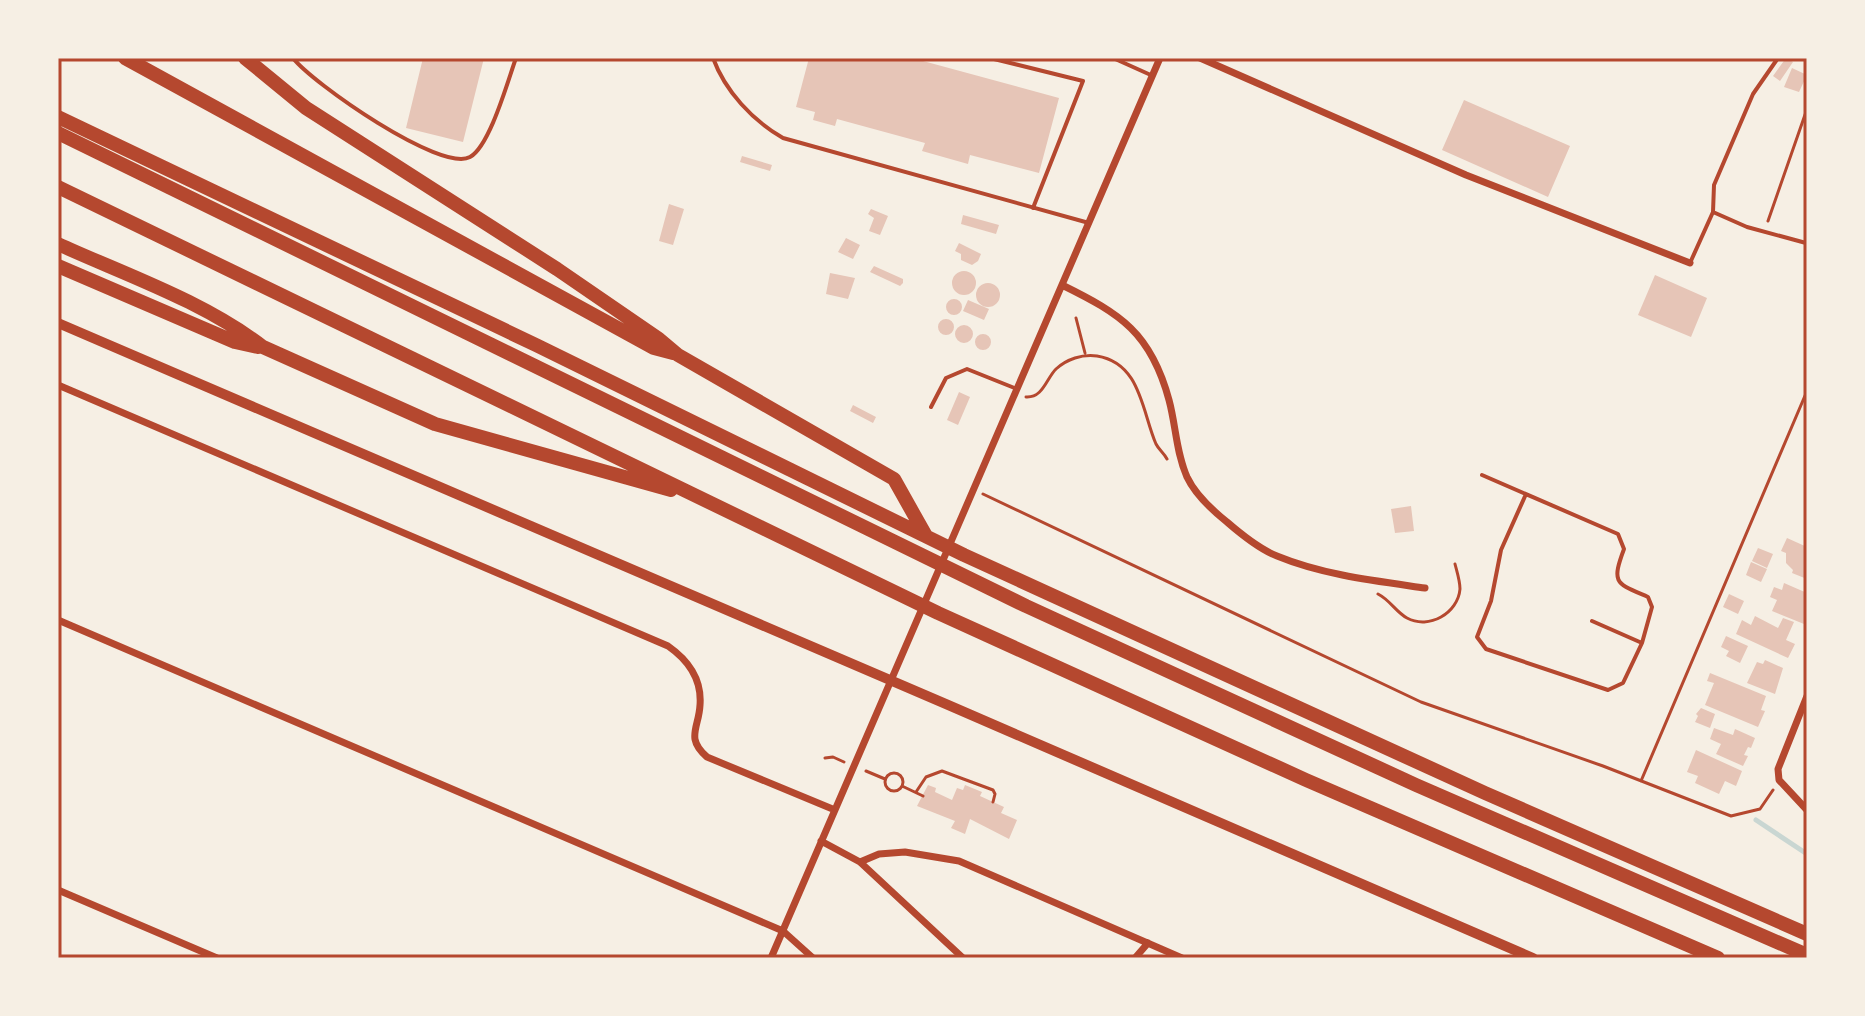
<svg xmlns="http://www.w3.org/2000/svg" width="1865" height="1016" font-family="'Asap Condensed',sans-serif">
<rect width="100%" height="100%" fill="#f6efe4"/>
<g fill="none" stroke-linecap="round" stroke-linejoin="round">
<path stroke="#c9d6d2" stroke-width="5" d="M 1756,820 L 1807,854"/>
</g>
<path fill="#e6c5b7" d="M 423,58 L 484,58 L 463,142 L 406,128 Z
M 809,58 L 912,58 L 1059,98 L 1039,173 L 970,155 L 968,164 L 922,151 L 925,143 L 837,119 L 835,126 L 813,120 L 815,112 L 796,107 Z
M 1786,58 L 1793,62 L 1780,81 L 1773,76 Z
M 1792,68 L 1807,75 L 1799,92 L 1784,87 Z
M 1464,100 L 1570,146 L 1548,197 L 1442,150 Z
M 742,156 L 772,165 L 770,171 L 740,162 Z
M 669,204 L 684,209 L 673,245 L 659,241 Z
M 871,209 L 888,216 L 880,235 L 869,231 L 874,218 L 868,214 Z
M 963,215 L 999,225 L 996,234 L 961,224 Z
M 846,238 L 860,245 L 853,259 L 838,252 Z
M 959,243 L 981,254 L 978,261 L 972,265 L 961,260 L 961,254 L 955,251 Z
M 874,266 L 903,279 L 903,283 L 900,286 L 870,272 Z
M952 283a12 12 0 1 1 24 0a12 12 0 1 1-24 0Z
M 830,273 L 855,278 L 848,299 L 826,294 Z
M 1655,275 L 1707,298 L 1691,337 L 1638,315 Z
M976 295a12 12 0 1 1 24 0a12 12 0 1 1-24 0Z
M946 307a8 8 0 1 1 16 0a8 8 0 1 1-16 0Z
M 968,300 L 989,309 L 984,320 L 963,311 Z
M938 327a8 8 0 1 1 16 0a8 8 0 1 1-16 0Z
M955 334a9 9 0 1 1 18 0a9 9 0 1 1-18 0Z
M975 342a8 8 0 1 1 16 0a8 8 0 1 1-16 0Z
M 959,392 L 970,397 L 958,425 L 947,420 Z
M 853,405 L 876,417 L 873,423 L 850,411 Z
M 1411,506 L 1414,531 L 1395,533 L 1391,509 Z
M 1787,538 L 1807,547 L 1807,579 L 1792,573 L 1793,570 L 1786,563 L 1786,553 L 1781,551 Z
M 1758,548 L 1773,554 L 1767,568 L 1752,561 Z
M 1751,562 L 1767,569 L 1761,582 L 1746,575 Z
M 1784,583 L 1807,593 L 1807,617 L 1804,624 L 1772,611 L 1777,600 L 1770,597 L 1774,587 L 1782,590 Z
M 1729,594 L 1744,601 L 1738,614 L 1723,607 Z
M 1755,616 L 1778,628 L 1783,618 L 1794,622 L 1786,640 L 1795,644 L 1788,658 L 1736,634 L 1742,620 L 1751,625 Z
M 1726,636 L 1748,646 L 1740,663 L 1726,656 L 1729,651 L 1721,647 Z
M 1765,660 L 1783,668 L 1775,694 L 1747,683 L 1757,662 L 1763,664 Z
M 1710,673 L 1766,696 L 1761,710 L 1765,711 L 1758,727 L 1705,705 L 1714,683 L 1707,681 Z
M 1701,708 L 1715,714 L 1710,728 L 1695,722 L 1698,716 L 1696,714 Z
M 1714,728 L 1733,735 L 1735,729 L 1755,738 L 1751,748 L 1748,747 L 1744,755 L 1748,756 L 1743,766 L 1716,754 L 1721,744 L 1710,739 Z
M 1696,750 L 1742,771 L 1736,786 L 1725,781 L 1719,794 L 1695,783 L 1698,776 L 1687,772 Z
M 928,785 L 936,788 L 935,792 L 952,800 L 957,788 L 963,790 L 965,785 L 982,792 L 980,796 L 1004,807 L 1001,813 L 1017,820 L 1009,839 L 970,819 L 965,834 L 951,828 L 955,821 L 917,806 Z"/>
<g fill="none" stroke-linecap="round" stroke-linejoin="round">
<path stroke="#b5482f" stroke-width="3" d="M 1768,221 L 1807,109
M 1076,318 L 1085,353
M 1026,397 C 1043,398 1046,379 1056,369 C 1067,359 1082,354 1097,356 C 1141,363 1142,412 1156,444 C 1159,450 1164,453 1167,459
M 983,494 L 1421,702 L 1603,766 L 1731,816 L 1760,809 L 1773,790
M 1378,594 C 1390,600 1396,612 1407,618 C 1429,630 1458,613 1460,589 C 1460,581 1457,572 1455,564
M 825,758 L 833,757 L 844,762
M 866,771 L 885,779
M885 782a9 9 0 1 1 18 0a9 9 0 1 1-18 0Z
M 1641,781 L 1807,391
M 902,786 L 923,796
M 916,792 L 926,777 L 942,771 L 993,790 L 995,794 L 993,802"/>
<path stroke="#b5482f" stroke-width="4" d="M 293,58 C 312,83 441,173 470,157 C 490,146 508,80 516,58
M 713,58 C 725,91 753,121 783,138 L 1089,223
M 990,58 L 1083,81 L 1033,208
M 1113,58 L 1153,76
M 1713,212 L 1747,227 L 1806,243
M 1690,263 L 1713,212 L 1714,185 L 1753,94 L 1778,58
M 931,407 L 946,378 L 967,369 L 1017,389
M 1482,475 L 1618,534 L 1624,549 C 1611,584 1616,583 1648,597 L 1652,607 L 1642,643 L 1592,621
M 1526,494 L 1501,550 L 1491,601 L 1477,637 L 1486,649 L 1608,690 L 1623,683 L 1642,643"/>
<path stroke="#b5482f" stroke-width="7" d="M 1200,58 L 1466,175 L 1690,263
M 1062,285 C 1121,314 1151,333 1169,400 C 1176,426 1176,452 1187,477 C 1195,494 1212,510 1227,522 C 1242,535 1259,549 1277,556 C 1323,575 1376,581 1425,588
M 58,385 L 668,646 C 688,660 702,679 700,705 C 699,728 685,738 707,757 L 835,810
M 58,620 L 783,931 L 813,958
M 1807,696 L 1778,769 L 1779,780 L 1807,810
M 821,841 L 860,862 L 963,958
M 860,862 L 879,854 L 905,852 L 959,861 L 1182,958
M 58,890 L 217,958
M 771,958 L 1160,58
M 1135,958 L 1148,943"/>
<path stroke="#b5482f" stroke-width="10" d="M 58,323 C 550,533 1042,745 1533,958"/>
<path stroke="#b5482f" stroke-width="14" d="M 125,58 L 654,348 L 673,353
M 245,58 L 306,108 L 557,269 L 659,339 L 678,355 L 894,479 L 926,536
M 58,117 L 536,345 L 964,555 L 1485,793 L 1807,934
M 58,133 L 1026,606 L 1416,785 L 1807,955
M 58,187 L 938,613 L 1306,780 L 1718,958
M 58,244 C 126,275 203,301 263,347 L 435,424 L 671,490
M 58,266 L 235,342 L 258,347"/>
</g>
<rect width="1865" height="1016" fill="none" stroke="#f6efe4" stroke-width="120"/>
<rect x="60" y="60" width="1745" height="896" fill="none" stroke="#b5482f" stroke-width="3"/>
</svg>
